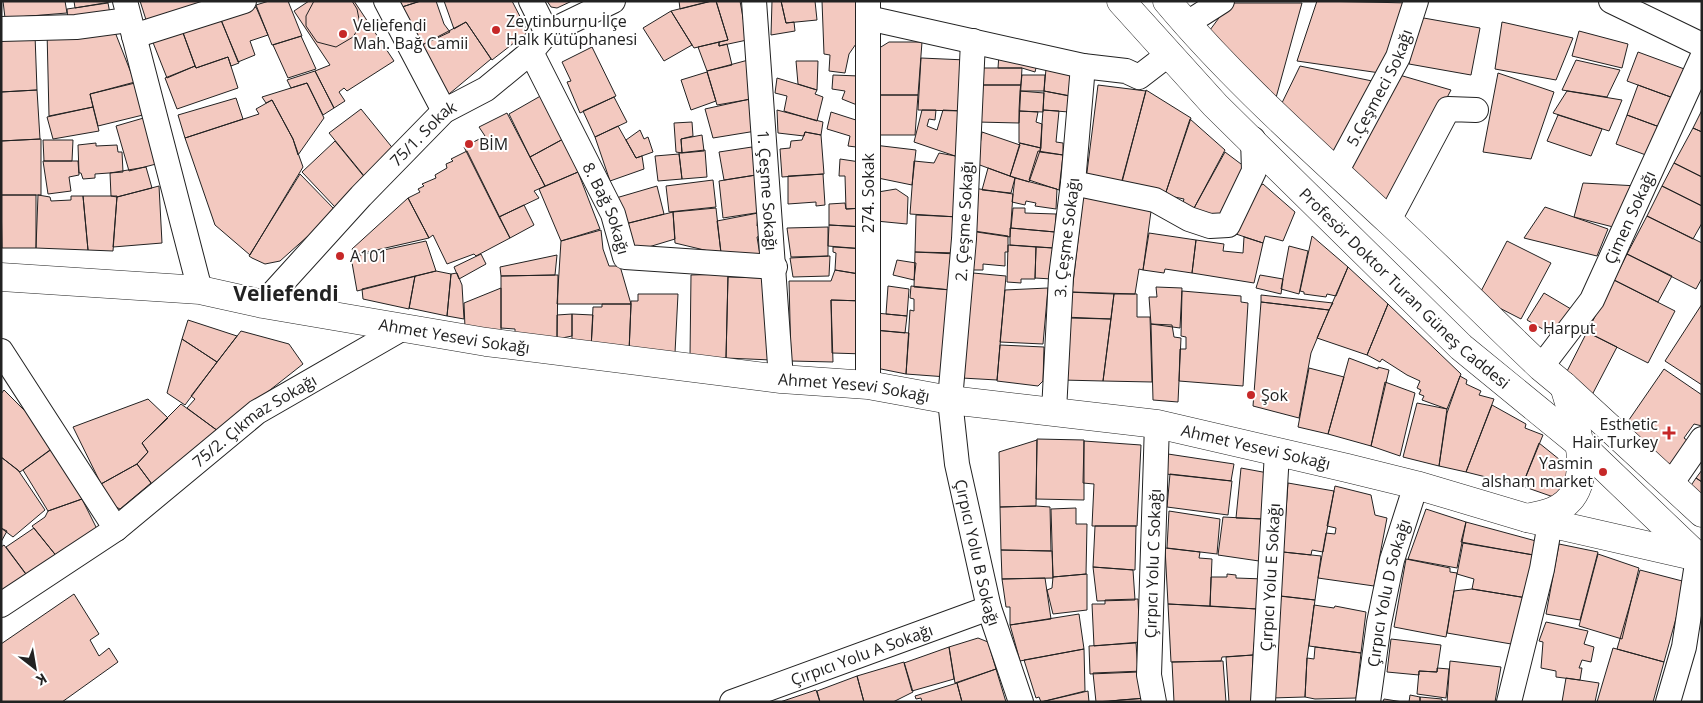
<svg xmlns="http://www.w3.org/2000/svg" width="1703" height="703" font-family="'Open Sans',sans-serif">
<rect width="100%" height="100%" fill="#fff"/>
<path fill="#f3c9c0" stroke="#222" d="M 3,1 L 65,1 L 67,13 L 5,18 Z
M 74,1 L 116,1 L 75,8 Z
M 140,1 L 206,1 L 148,26 Z
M 269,1 L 288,1 L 302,36 L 272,45 L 256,5 Z
M 309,1 L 354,1 L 394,61 L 347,91 L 344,88 L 339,92 L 345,101 L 334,108 L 315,71 L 330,65 L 294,11 Z
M 314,1 L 352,1 L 357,9 L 359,19 L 358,29 L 353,37 L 336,47 L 317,42 L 306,26 L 306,16 Z
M 394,1 L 421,1 L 402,7 Z
M 420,1 L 436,1 L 444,24 L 450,32 L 422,45 L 402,7 Z
M 444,1 L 512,1 L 528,32 L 492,60 L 466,22 L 454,29 Z
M 547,1 L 572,1 L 557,8 L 551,7 Z
M 679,1 L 712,1 L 680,9 Z
M 711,1 L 716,1 L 728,40 L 694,48 L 671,11 Z
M 716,1 L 740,1 L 747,40 L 719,46 L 719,42 L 728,40 Z
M 772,1 L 781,1 L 786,23 L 794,22 L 795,31 L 771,35 Z
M 781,1 L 815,1 L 817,20 L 786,23 Z
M 822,1 L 863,1 L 858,41 L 849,54 L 845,73 L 829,71 L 830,55 L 824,54 Z
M 1317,1 L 1411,3 L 1387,74 L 1297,61 Z
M 108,3 L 111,19 L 68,21 L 67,9 Z
M 1230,3 L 1302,3 L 1274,105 L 1207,34 Z
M 256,7 L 268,35 L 250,41 L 255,55 L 238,62 L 220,17 Z
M 671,11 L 692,45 L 664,61 L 643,28 Z
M 1418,17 L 1480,28 L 1471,75 L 1409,64 Z
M 220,18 L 239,63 L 231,66 L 228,57 L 196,68 L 182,30 Z
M 466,22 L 491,59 L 449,94 L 446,93 L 422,45 Z
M 1502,22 L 1573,38 L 1556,80 L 1495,69 Z
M 113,27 L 135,83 L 90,94 L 93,107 L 49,116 L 47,31 Z
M 182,30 L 195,66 L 167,78 L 152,40 Z
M 1579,31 L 1628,44 L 1622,68 L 1572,56 Z
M 35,35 L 37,90 L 1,92 L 1,36 Z
M 301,36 L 316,69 L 288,78 L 273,45 Z
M 719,42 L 719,46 L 727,44 L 732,65 L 707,71 L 698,47 Z
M 889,42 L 922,42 L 918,95 L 879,95 L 876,50 Z
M 592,47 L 616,96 L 580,113 L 567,82 L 571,81 L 562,62 Z
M 1638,52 L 1687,70 L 1676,99 L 1627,81 Z
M 999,54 L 1037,64 L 1035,72 L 1022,68 L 998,68 Z
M 228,57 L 238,88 L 177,109 L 165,78 L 195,66 L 196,68 Z
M 921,58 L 966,60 L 964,111 L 918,110 Z
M 752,59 L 757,98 L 717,105 L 707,71 Z
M 1576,60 L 1620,70 L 1607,97 L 1562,90 Z
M 796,61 L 818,61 L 817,90 L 798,84 Z
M 1300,66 L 1377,82 L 1338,158 L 1279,109 Z
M 981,68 L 1022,68 L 1021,85 L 980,85 Z
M 1046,69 L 1071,71 L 1069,96 L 1044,91 Z
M 315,71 L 334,108 L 323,115 L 307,83 L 291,88 L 287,80 Z
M 707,72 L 716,101 L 691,110 L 681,80 Z
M 1498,73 L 1554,92 L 1531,159 L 1483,152 Z
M 1396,74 L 1451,90 L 1389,208 L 1344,171 Z
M 833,75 L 859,76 L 857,105 L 842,99 L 845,91 L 832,89 Z
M 1022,75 L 1045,75 L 1044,91 L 1020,91 Z
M 777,78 L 817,90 L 815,94 L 823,97 L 817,121 L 784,111 L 787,96 L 775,93 Z
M 135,82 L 147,114 L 98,126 L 90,94 Z
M 307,83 L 324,118 L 298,155 L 293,139 L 272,100 L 266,103 L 262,97 Z
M 979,85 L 1021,85 L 1019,123 L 977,122 Z
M 1098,85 L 1146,91 L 1121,184 L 1086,180 Z
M 1638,85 L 1676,99 L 1665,129 L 1627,115 Z
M 37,90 L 40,139 L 1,141 L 1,92 Z
M 1146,90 L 1191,118 L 1165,195 L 1121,186 Z
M 1020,91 L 1044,93 L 1043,112 L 1019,111 Z
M 1044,91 L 1071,96 L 1069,112 L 1043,110 Z
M 1567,91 L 1622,100 L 1609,131 L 1553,113 Z
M 544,94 L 565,138 L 530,157 L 509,114 Z
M 879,95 L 918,95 L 915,135 L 873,135 Z
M 614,97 L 627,122 L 595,137 L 583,111 Z
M 236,98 L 243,119 L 185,138 L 178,115 Z
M 750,99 L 756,131 L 713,138 L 705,109 Z
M 272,100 L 293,139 L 303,167 L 250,255 L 215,225 L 185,138 L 259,114 L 256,109 Z
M 93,107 L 99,131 L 53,139 L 47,117 Z
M 361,109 L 395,151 L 365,177 L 329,133 Z
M 777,110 L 823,122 L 821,135 L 805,132 L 804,136 L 778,133 Z
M 922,110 L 936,110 L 935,120 L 929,119 L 927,126 L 937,130 L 943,110 L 964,111 L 958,157 L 914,142 Z
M 1043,110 L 1059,111 L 1056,142 L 1063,143 L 1063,155 L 1040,152 Z
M 1702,110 L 1702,132 L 1693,128 Z
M 1019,111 L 1038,112 L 1036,122 L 1042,124 L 1041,148 L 1019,143 Z
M 831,112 L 859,121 L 856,147 L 848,146 L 850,136 L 827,129 Z
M 507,113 L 545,186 L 534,191 L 539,198 L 499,217 L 464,147 L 485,136 L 479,127 Z
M 1558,115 L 1602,129 L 1591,156 L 1547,141 Z
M 1627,115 L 1665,129 L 1654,158 L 1616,144 Z
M 147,117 L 160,163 L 129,171 L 116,126 Z
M 1190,119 L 1225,150 L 1193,210 L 1181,209 L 1184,199 L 1165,195 Z
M 692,122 L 693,136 L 681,139 L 682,153 L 676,152 L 674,123 Z
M 618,126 L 636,158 L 642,156 L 644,169 L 610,181 L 595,137 Z
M 1693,128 L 1702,132 L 1702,177 L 1674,163 Z
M 640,130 L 644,139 L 648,137 L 653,152 L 636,158 L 626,140 Z
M 805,132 L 821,135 L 824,174 L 782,177 L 780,149 L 790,148 L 791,141 L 802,140 Z
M 982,132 L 1020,145 L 1010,176 L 977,164 Z
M 702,135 L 704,151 L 682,153 L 681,139 Z
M 565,138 L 578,172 L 545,186 L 530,157 Z
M 41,139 L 41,195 L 1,195 L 1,141 Z
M 43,140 L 73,140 L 72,161 L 44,161 Z
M 335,141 L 366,179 L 335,207 L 302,172 Z
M 96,143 L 96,146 L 117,145 L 118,152 L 122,152 L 123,172 L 95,174 L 95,178 L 83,179 L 81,173 L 79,173 L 78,145 Z
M 1020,143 L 1041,148 L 1029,182 L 1010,176 Z
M 874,145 L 916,150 L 912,185 L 873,177 Z
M 752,147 L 756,175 L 724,180 L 719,152 Z
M 705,150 L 707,177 L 682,179 L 679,153 Z
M 467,151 L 510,238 L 476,256 L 474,254 L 447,264 L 433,235 L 429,238 L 408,198 L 420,192 L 418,189 L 424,186 L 422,184 L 436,178 L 435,175 L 447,168 L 446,164 L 453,161 L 451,159 Z
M 1038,151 L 1063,155 L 1059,190 L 1029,180 Z
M 1225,152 L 1249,170 L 1221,222 L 1193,210 Z
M 939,153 L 961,157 L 957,217 L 910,214 L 914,161 L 934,163 Z
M 679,154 L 682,179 L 658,181 L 655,156 Z
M 840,159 L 860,162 L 862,208 L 846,209 L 845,176 L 839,176 Z
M 43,161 L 78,161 L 79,175 L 69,177 L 71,191 L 48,194 Z
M 1674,163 L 1702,177 L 1702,206 L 1662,186 Z
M 146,167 L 152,188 L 117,197 L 111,196 L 110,173 Z
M 988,168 L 1015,178 L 1011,193 L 982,190 Z
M 578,172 L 600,229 L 561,241 L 539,189 Z
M 300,174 L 336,211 L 280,261 L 265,264 L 252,258 L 249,256 Z
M 823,174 L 825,205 L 816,206 L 816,202 L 788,204 L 788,176 Z
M 756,175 L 762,212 L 723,218 L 719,181 Z
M 1015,178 L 1057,189 L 1056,209 L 1035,206 L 1036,203 L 1026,201 L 1025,205 L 1012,202 Z
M 713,180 L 716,207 L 669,212 L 666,186 Z
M 1583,183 L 1638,186 L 1621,229 L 1574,217 Z
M 1263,184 L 1295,212 L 1283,241 L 1265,236 L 1263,243 L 1236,234 L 1253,190 Z
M 159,186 L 162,243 L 113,247 L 117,197 Z
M 657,186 L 664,214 L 625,224 L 616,198 Z
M 1662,186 L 1702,206 L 1702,223 L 1693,239 L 1647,216 Z
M 973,188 L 1013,194 L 1010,237 L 970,231 Z
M 896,189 L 908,197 L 907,224 L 876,221 L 878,192 Z
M 1,195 L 36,195 L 36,248 L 2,248 Z
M 38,195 L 50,197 L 51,201 L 71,200 L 71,196 L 83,196 L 88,250 L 36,248 Z
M 83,196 L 117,196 L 113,251 L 88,250 Z
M 1083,197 L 1152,204 L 1143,270 L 1139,269 L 1135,294 L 1072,292 Z
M 408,198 L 429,238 L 355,255 L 352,249 Z
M 845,203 L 846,209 L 866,208 L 865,227 L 829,225 L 829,204 Z
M 524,205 L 534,225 L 510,238 L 499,217 Z
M 1545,207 L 1608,229 L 1597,256 L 1524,238 Z
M 716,208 L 721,254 L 675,243 L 673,212 Z
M 1013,208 L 1025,208 L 1025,213 L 1056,214 L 1055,232 L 1011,228 Z
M 673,212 L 675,239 L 632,252 L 625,224 Z
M 758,213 L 757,226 L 759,226 L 760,236 L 757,237 L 760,255 L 721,252 L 717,221 Z
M 916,215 L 960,217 L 957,254 L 915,252 Z
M 1647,216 L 1702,243 L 1702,278 L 1696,289 L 1627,254 Z
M 829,225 L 867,227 L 864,249 L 828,246 Z
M 828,227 L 828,256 L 791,257 L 787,228 Z
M 1010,228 L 1055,232 L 1054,248 L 1010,245 Z
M 601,230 L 603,249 L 609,266 L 620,266 L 631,304 L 557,304 L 561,241 Z
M 974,231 L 1008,236 L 1008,252 L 1005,252 L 1005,266 L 983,264 L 983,270 L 972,270 Z
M 1149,233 L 1196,240 L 1192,273 L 1165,269 L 1164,273 L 1143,270 Z
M 1312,236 L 1348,267 L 1336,296 L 1327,294 L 1326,297 L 1304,294 L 1304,292 L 1300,291 Z
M 1244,237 L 1263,243 L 1254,283 L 1192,273 L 1196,240 L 1224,244 L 1223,251 L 1243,253 Z
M 426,241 L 436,271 L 357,291 L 351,257 Z
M 1507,241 L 1551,263 L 1521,319 L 1478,297 Z
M 1008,245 L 1036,247 L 1035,279 L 1021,279 L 1021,283 L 1007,282 Z
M 1289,246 L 1308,251 L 1299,294 L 1281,289 Z
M 833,247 L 867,249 L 865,275 L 835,270 L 836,253 L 833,252 Z
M 1036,247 L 1053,248 L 1052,279 L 1035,278 Z
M 915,252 L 960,253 L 951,290 L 914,287 Z
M 481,254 L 486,264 L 459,279 L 454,267 Z
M 1627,254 L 1672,276 L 1658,302 L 1614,280 Z
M 557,255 L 555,275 L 501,276 L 500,267 Z
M 830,256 L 829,276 L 793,277 L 790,258 Z
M 897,260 L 916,263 L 914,280 L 893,275 Z
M 1348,267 L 1388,304 L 1367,355 L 1317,338 Z
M 835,270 L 865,275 L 864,301 L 831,300 L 833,362 L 791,361 L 789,281 L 831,281 Z
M 436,271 L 451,274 L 447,316 L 409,308 L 415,276 Z
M 457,273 L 462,285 L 464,319 L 447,316 L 451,274 Z
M 973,273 L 1006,276 L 997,380 L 962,378 Z
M 728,274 L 726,358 L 690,356 L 691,275 Z
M 558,275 L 557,339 L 515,336 L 515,329 L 501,328 L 501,276 Z
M 1260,275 L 1283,279 L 1281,294 L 1256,288 Z
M 415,276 L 409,309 L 363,299 L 362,289 Z
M 728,277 L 765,278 L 771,360 L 726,358 Z
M 1614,280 L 1675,311 L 1648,363 L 1587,332 Z
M 888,286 L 909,289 L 907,316 L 886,314 Z
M 911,286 L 951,290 L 947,377 L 906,374 L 910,310 L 914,311 L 914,299 L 910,298 Z
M 1156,287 L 1182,288 L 1180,328 L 1151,324 L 1149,297 L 1157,297 Z
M 501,288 L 501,337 L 465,328 L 464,303 Z
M 1048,288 L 1043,344 L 1000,342 L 1005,290 Z
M 1182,291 L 1241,296 L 1241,302 L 1248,303 L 1243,386 L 1179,381 L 1180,349 L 1186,349 L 1186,337 L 1181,336 Z
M 1067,292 L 1114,294 L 1111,319 L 1064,317 Z
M 1544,293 L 1576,312 L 1560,339 L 1527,320 Z
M 638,294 L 678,294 L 675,353 L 629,351 L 631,304 L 631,301 L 638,301 Z
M 1114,294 L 1137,294 L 1137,317 L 1150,317 L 1152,382 L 1103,381 Z
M 1261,295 L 1333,303 L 1329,310 L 1261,302 Z
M 831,300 L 864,301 L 865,354 L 832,353 Z
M 1261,302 L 1329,310 L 1311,353 L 1299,418 L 1253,406 Z
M 602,304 L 631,304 L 629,353 L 591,350 L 593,307 L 602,307 Z
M 1388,304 L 1461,374 L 1447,409 L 1422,400 L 1424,396 L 1419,394 L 1421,390 L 1417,388 L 1420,381 L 1407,375 L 1382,359 L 1380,362 L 1367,355 Z
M 1702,304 L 1702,385 L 1665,361 Z
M 876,313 L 907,316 L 905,333 L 875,330 Z
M 572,314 L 593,315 L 591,348 L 572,347 Z
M 572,314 L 572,336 L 557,339 L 557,315 Z
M 1068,318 L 1111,319 L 1103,381 L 1062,380 Z
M 188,320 L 237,336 L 217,362 L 182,339 Z
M 1151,324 L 1172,325 L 1174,337 L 1181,338 L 1178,402 L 1153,400 Z
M 873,330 L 909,333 L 906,374 L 871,367 Z
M 241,331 L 289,344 L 303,364 L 218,431 L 187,408 L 195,399 L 191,396 Z
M 1587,332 L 1617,347 L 1592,395 L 1562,381 Z
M 182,339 L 217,362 L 185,405 L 167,393 Z
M 1000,345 L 1044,347 L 1043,381 L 1038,386 L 997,381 Z
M 1349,358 L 1378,369 L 1378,367 L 1389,370 L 1371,446 L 1328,434 Z
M 1309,368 L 1344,377 L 1328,434 L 1298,427 Z
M 1664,369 L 1702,395 L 1702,426 L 1694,424 L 1684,438 L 1692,444 L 1675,468 L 1622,430 Z
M 1460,376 L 1467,380 L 1466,384 L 1481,391 L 1479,395 L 1494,399 L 1466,472 L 1439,466 L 1447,413 Z
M 1385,382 L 1415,393 L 1400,456 L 1371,446 Z
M 4,390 L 58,444 L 20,472 L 1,457 L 1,394 Z
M 148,399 L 168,418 L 142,443 L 148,452 L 137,464 L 101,484 L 73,427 Z
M 1417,403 L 1447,409 L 1439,466 L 1403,457 Z
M 181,404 L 218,431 L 152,484 L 137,464 L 148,452 L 142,443 Z
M 1492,405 L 1526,424 L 1525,428 L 1543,435 L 1522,486 L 1466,472 Z
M 1037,439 L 1084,440 L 1084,500 L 1036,499 Z
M 1037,440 L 1036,506 L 1000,507 L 999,452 Z
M 1084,441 L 1141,445 L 1137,526 L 1092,526 L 1094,484 L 1083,483 Z
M 1539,443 L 1575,472 L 1562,500 L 1522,486 Z
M 56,446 L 82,499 L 48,511 L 23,470 Z
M 1168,454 L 1234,464 L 1231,481 L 1166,474 Z
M 1,457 L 18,470 L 45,510 L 13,537 L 1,528 Z
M 137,464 L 151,483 L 120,509 L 110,504 L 101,484 Z
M 1241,468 L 1268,473 L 1263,519 L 1236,518 Z
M 1702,470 L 1702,482 L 1696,478 Z
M 1170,474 L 1232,481 L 1228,515 L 1167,507 Z
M 1696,478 L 1702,482 L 1702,509 L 1684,496 Z
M 1288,483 L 1334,491 L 1323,552 L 1312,550 L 1311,555 L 1283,552 Z
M 1335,486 L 1371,495 L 1375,515 L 1387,518 L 1374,586 L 1318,578 L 1326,533 L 1335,534 L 1336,528 L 1327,526 Z
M 82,499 L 98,531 L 58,558 L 32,526 L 45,517 L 48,511 Z
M 1036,506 L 1050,507 L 1051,551 L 1001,550 L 1000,507 Z
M 1076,508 L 1076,524 L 1087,524 L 1086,574 L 1053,577 L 1051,509 Z
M 1426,509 L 1466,522 L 1457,568 L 1408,559 Z
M 1169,511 L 1220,519 L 1217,554 L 1167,548 Z
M 1223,517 L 1263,519 L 1259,561 L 1218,555 Z
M 1466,522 L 1536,541 L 1533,555 L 1461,542 Z
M 1095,526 L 1136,526 L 1135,570 L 1093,567 Z
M 1,528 L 7,531 L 1,542 Z
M 34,528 L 58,558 L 29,578 L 6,547 Z
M 1463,543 L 1534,555 L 1527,598 L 1472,589 L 1474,579 L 1457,574 Z
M 1559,544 L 1598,552 L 1580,620 L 1546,614 Z
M 4,545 L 28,577 L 1,595 L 1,547 Z
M 1165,548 L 1200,552 L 1199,558 L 1212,559 L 1210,606 L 1168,604 Z
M 1001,550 L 1052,551 L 1053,578 L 1002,579 Z
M 1283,552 L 1321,556 L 1315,600 L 1279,596 Z
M 1598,554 L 1639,568 L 1622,639 L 1579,626 Z
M 1406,559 L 1450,568 L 1450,572 L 1457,573 L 1446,637 L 1394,627 Z
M 1093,567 L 1133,570 L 1135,600 L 1097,601 Z
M 1640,570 L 1686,582 L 1664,662 L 1617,649 Z
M 1087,574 L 1087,610 L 1053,614 L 1047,590 L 1052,588 L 1053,577 Z
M 1227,574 L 1236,575 L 1236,578 L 1264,579 L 1256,609 L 1210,606 L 1211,577 L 1227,577 Z
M 1045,578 L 1051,619 L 1010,625 L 1010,607 L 1006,607 L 1002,579 Z
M 1472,589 L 1527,598 L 1517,645 L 1447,633 L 1454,591 Z
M 74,594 L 99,634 L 90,640 L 99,656 L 109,648 L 118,662 L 62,702 L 1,702 L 1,644 Z
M 1281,596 L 1315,600 L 1307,658 L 1305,697 L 1271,698 Z
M 1138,599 L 1140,642 L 1094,646 L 1092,604 L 1105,604 L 1105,600 Z
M 1168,604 L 1258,609 L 1253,655 L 1222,657 L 1221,661 L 1171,662 Z
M 1314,605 L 1334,608 L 1335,606 L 1366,612 L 1361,653 L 1309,646 Z
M 1079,614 L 1084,649 L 1020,661 L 1010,625 Z
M 1546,622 L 1588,631 L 1584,644 L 1594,647 L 1591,662 L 1582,660 L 1579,668 L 1582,668 L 1580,680 L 1556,677 L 1556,671 L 1541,668 L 1543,642 L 1539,641 Z
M 978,638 L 988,642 L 996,669 L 955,683 L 949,647 Z
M 1391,639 L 1441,645 L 1437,672 L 1419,671 L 1419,675 L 1387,672 Z
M 1136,643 L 1138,672 L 1090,674 L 1089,646 Z
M 949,647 L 954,679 L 912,691 L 904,663 Z
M 1315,647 L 1361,653 L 1356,698 L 1315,699 L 1305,697 L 1307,658 L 1314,659 Z
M 1613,648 L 1664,662 L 1653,702 L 1597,702 Z
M 1084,649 L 1085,691 L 1041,702 L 1039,697 L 1036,698 L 1024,660 Z
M 1253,655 L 1251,702 L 1229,702 L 1226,657 Z
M 1223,661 L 1226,702 L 1174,702 L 1172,662 Z
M 1450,661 L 1501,667 L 1495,702 L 1447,702 Z
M 904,662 L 913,692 L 893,702 L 864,702 L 857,676 Z
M 1437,668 L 1449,669 L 1446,698 L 1417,694 L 1419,671 L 1437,672 Z
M 996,669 L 1006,702 L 962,702 L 957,683 Z
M 1143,671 L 1147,698 L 1096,702 L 1093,673 Z
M 857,676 L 864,702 L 820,702 L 817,691 Z
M 1566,678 L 1599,683 L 1595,702 L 1562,702 Z
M 957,683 L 962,702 L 922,702 L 921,698 L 916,699 L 915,696 Z
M 816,690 L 820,702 L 780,702 Z
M 1088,691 L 1089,702 L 1040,702 L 1041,702 Z
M 1410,695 L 1420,697 L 1420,702 L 1409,702 Z
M 1420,697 L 1442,699 L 1442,702 L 1420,702 Z
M 1146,698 L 1146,702 L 1105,702 L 1120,700 Z
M 1384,699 L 1403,702 L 1383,702 Z"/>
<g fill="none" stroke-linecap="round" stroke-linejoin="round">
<g stroke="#222" stroke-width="26">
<g id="minor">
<path d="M 125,1 L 200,290"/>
<path d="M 386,1 L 444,111"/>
<path d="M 531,1 L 547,33"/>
<path id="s1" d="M 754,1 L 781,379"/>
<path d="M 868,1 L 868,385"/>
<path d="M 1611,1 L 1702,45"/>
<path d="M 868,18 L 1083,66 L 1126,71 L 1139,77 L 1169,54"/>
<path d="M 1186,24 L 1222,1"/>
<path d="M 1,29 L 76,27 L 128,20"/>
<path d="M 134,36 L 244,1"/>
<path id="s2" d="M 973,41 L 964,239 L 950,400 L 957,464 L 989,608 L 1021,702"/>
<path id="s3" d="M 531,52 L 613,214 L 625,257 L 775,267"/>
<path id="s4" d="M 1336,172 L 1398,57 L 1416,1"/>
<path d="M 1073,183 L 1155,200 L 1189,219 L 1210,226 L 1228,225 L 1254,171 L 1253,139"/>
<path d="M 1389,220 L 1448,109 L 1476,110"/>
<path id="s5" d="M 263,304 L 361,196 L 444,111 L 486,89 L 531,52 L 547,33 L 613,1"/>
<path d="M 1,351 L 116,529"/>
<path id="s6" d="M 1541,367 L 1592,300 L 1702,58"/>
<path id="s7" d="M 1054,411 L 1061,277 L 1073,183 L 1083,66"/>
<path d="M 1671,484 L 1702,439"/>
<path id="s8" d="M 1,605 L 116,529 L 257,412 L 403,328"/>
<path id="s9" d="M 732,702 L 989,608"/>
<path id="s10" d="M 1154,702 L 1149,675 L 1157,424"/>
<path id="s11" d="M 1263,702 L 1277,452"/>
<path id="s12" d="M 1368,702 L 1379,623 L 1392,560 L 1416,485"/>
<path d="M 1509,702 L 1542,569 L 1550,523"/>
<path d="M 1668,702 L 1684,647 L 1698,557"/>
</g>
</g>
<g stroke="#222" stroke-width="29">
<g id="tertiary">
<path id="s13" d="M 1,277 L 200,290 L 263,304 L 486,342 L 781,379 L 868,385 L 950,400 L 1157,424 L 1347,468 L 1416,485 L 1527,518 L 1698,557"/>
<path d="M 1527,518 C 1536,516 1545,514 1553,511 C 1602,490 1574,421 1564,386"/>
</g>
</g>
<g stroke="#222" stroke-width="29">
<g id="primary">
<path id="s14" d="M 1121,1 L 1215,105 L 1461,347 L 1582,446 L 1702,561"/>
<path d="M 1167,1 C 1234,81 1312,149 1388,220 C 1440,268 1489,318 1541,367 L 1564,386 L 1702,513"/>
</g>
</g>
<use href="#minor" stroke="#fff" stroke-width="24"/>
<use href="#tertiary" stroke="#fff" stroke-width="28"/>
<use href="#primary" stroke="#fff" stroke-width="28"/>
</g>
<g fill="#c62828" stroke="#fff" stroke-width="2">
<circle cx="496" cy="30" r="5"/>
<circle cx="343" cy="34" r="5"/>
<circle cx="469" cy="144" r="5"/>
<circle cx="340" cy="256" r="5"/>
<circle cx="1533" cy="328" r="5"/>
<circle cx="1251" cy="395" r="5"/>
<path d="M1666.5 425.5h5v5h5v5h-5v5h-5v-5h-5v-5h5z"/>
<circle cx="1603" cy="472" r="5"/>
</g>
<g text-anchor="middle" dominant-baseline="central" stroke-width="4" stroke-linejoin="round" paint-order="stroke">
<g font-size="16" fill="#222" stroke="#fff" text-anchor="start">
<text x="506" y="21">Zeytinburnu İlçe<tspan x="506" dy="18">Halk Kütüphanesi</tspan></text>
<text x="353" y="25">Veliefendi<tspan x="353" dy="18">Mah. Bağ Camii</tspan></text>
<text x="479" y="144">BİM</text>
<text x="350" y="256">A101</text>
<text x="1543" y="328">Harput</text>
<text x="1261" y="395">Şok</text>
<text x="1658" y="424" text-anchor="end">Esthetic<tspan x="1658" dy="18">Hair Turkey</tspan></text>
<text x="1593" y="463" text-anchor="end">Yasmin<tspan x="1593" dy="18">alsham market</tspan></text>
</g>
<g font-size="16" fill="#222" stroke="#fff">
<text stroke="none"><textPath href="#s4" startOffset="95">5.Çeşmeci Sokağı</textPath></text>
<text stroke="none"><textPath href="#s5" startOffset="234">75/1. Sokak</textPath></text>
<text stroke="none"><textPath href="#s1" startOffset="190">1. Çeşme Sokağı</textPath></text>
<text transform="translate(868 193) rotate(-90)">274. Sokak</text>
<text stroke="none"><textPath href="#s3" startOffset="174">8. Bağ Sokağı</textPath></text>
<text stroke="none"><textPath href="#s6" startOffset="175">Çimen Sokağı</textPath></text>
<text transform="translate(964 221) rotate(-87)">2. Çeşme Sokağı</text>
<text stroke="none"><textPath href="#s7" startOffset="174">3. Çeşme Sokağı</textPath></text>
<text stroke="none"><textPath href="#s14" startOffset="404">Profesör Doktor Turan Güneş Caddesi</textPath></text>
<text stroke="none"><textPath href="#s13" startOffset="458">Ahmet Yesevi Sokağı</textPath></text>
<text stroke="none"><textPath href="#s13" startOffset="861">Ahmet Yesevi Sokağı</textPath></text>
<text stroke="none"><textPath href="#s8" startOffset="314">75/2. Çıkmaz Sokağı</textPath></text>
<text stroke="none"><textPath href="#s13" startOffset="1268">Ahmet Yesevi Sokağı</textPath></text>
<text stroke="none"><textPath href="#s2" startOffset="515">Çırpıcı Yolu B Sokağı</textPath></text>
<text stroke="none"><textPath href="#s10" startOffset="139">Çırpıcı Yolu C Sokağı</textPath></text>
<text stroke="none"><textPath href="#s11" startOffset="125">Çırpıcı Yolu E Sokağı</textPath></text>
<text stroke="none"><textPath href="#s12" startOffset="111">Çırpıcı Yolu D Sokağı</textPath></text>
<text stroke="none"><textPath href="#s9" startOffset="138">Çırpıcı Yolu A Sokağı</textPath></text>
</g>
<g font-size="21" font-weight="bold" fill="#222" stroke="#fff">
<text x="286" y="293">Veliefendi</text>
</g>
</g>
<rect width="1703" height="703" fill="none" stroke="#222222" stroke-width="5"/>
<g transform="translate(35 668) rotate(149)" stroke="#ffffff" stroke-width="4" paint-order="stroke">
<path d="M0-4L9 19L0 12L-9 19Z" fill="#222222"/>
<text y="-8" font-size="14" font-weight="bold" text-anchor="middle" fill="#222222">K</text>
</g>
</svg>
